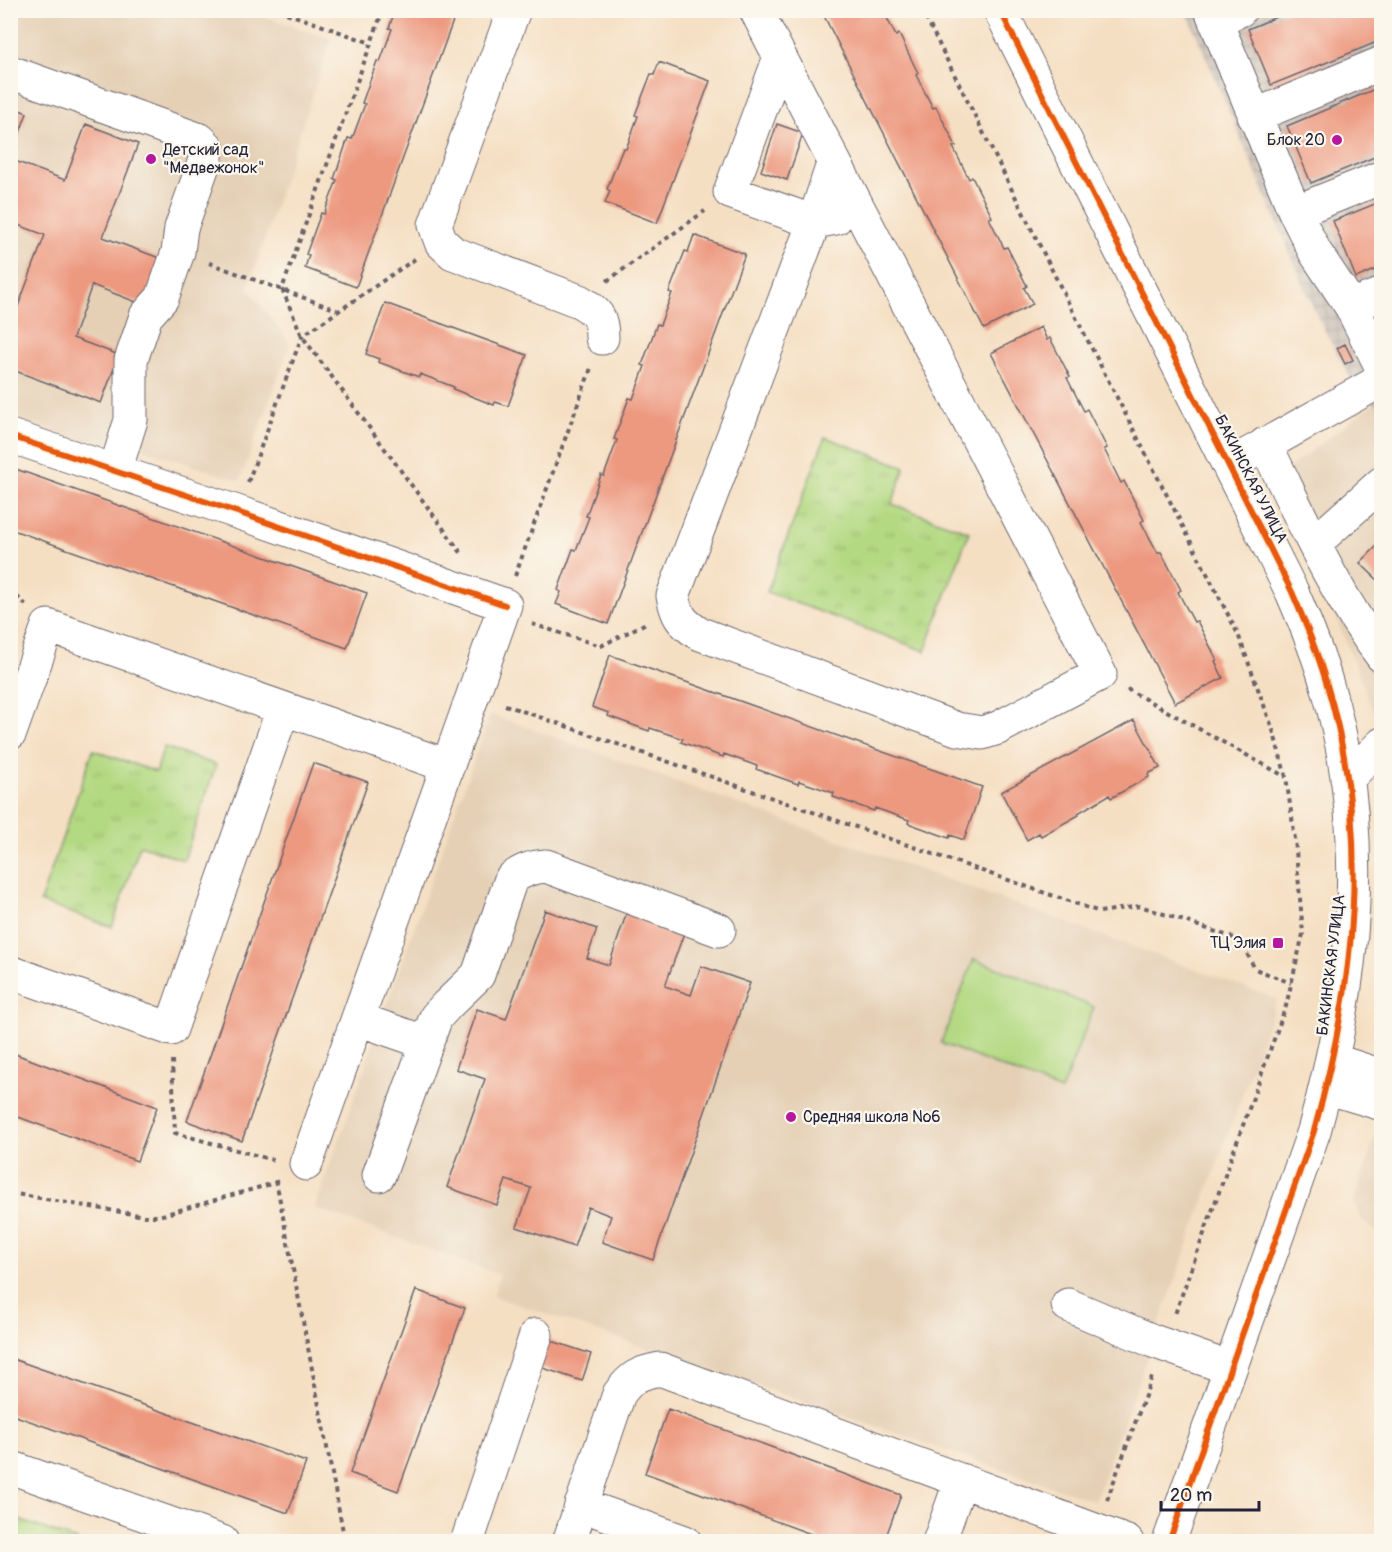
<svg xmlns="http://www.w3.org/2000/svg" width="1392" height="1552" font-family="Pangolin,sans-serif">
<defs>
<pattern id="industrial-grid" width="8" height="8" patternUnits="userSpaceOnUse" patternTransform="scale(1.5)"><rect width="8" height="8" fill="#ccc2b9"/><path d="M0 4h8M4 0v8" fill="none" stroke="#afa6a0"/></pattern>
<pattern id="park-tufts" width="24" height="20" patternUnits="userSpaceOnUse" patternTransform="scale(1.5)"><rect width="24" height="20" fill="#b3d982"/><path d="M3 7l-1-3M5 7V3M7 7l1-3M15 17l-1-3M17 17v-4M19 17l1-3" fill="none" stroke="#9aba71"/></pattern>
</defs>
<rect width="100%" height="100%" fill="#fbf7ec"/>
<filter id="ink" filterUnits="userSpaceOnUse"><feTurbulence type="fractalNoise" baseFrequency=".0167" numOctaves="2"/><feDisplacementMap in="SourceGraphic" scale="12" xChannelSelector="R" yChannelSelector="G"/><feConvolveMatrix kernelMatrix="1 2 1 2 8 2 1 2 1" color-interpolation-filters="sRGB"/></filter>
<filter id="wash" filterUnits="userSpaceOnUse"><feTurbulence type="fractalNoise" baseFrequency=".008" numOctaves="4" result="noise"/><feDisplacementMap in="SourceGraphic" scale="24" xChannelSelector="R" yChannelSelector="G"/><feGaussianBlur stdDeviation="1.35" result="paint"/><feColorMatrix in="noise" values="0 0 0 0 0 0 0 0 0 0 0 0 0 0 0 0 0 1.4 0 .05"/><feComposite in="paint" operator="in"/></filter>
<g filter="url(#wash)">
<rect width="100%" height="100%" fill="#f5dfc3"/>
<path fill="#e5d0b6" d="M 11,11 L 248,11 L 331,39 L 248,288 L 290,344 L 240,481 L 110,438 L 106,449 L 11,417 Z
M 1373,404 L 1381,412 L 1381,726 L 1371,706 L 1325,589 L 1273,480 Z
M 490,714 L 1277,999 L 1095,1501 L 493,1296 L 500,1275 L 315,1208 Z
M 1380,1121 L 1381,1121 L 1381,1236 L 1361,1219 L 1354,1202 Z"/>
<path fill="url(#industrial-grid)" d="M 1186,11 L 1381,11 L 1381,412 L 1348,374 L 1318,318 Z"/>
<path fill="#b3d982" stroke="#6a7e5e" stroke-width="1.5" d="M 974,959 L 1094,1007 L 1061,1091 L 941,1043 Z"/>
<path fill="url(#park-tufts)" stroke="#6a7e5e" stroke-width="1.5" d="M 825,437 L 905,467 L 892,504 L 969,532 L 925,651 L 767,592 Z
M 164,747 L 216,765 L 184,860 L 140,845 L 112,927 L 40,902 L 93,750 L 156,772 Z
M 10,1517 L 11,1517 L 79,1541 L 11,1541 Z"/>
<g id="blocks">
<path fill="#ed9980" d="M 395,10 L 457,10 L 356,287 L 305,268 L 309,255 L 306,254 L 321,213 L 324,214 L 337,180 L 334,179 L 348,138 L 352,139 L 365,104 L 362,103 L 377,61 L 380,62 L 392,29 L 389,28 Z
M 821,10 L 883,10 L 896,36 L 899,34 L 918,73 L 916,75 L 933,108 L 936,107 L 956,146 L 953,147 L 969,179 L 972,177 L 992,217 L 989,218 L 1004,248 L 1007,247 L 1027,286 L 1024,288 L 1033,304 L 984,329 Z
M 1293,10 L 1382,10 L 1382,40 L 1271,85 L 1248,29 Z
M 659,62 L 710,81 L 657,223 L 605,203 L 610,191 L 607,189 L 623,148 L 626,149 L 638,116 L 635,115 L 651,74 L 654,75 Z
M 1382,86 L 1382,154 L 1311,183 L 1287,126 Z
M 10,106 L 27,113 L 11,157 L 10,157 Z
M 86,124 L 138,144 L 103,237 L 162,259 L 144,305 L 92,285 L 73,338 L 119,355 L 101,403 L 10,369 L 10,315 L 14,317 L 45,235 L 10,222 L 10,159 L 65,180 Z
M 777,124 L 803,133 L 787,180 L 761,171 Z
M 1382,201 L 1382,267 L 1356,278 L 1333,221 Z
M 694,235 L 745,254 L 608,624 L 556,604 L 561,592 L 558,590 L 573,549 L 576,550 L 589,517 L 586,516 L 601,475 L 604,476 L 617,440 L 614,439 L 629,398 L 633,399 L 645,366 L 642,365 L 657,324 L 660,325 L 672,293 L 669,292 L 685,251 L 688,252 Z
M 385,303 L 527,355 L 508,406 L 495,402 L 494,405 L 453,389 L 454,387 L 420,374 L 419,377 L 378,362 L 379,359 L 366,354 Z
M 1041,327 L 1047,340 L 1050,338 L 1070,377 L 1067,378 L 1084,411 L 1087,409 L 1107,448 L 1104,449 L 1121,483 L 1124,481 L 1144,520 L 1141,522 L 1158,553 L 1161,552 L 1181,590 L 1178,592 L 1194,622 L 1197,621 L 1217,660 L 1215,661 L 1223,678 L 1175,703 L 991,353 Z
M 1345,344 L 1353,360 L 1345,364 L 1337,348 Z
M 10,467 L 367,593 L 347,648 L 10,529 Z
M 1382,541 L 1382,584 L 1360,563 Z
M 610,655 L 982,787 L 964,840 L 950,835 L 949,838 L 908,823 L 909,820 L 875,808 L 874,811 L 833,797 L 834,793 L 799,781 L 798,784 L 756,769 L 757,766 L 724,754 L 723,757 L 681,742 L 683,739 L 650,728 L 649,731 L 608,716 L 609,713 L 592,707 Z
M 1134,720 L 1160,768 L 1148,774 L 1149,777 L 1111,798 L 1109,795 L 1078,813 L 1079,815 L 1041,836 L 1039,833 L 1027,840 L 1001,792 Z
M 313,763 L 368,782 L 242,1141 L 187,1121 Z
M 628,909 L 685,930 L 665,986 L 691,995 L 701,966 L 750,983 L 653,1260 L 602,1242 L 611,1216 L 588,1207 L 574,1247 L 517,1227 L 531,1188 L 506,1180 L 497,1205 L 447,1187 L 485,1079 L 456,1069 L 477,1009 L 506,1019 L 545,910 L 597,929 L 587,958 L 609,965 Z
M 10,1052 L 157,1107 L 137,1161 L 10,1114 Z
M 416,1290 L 465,1308 L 398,1491 L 350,1473 Z
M 543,1338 L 591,1354 L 582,1381 L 534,1365 Z
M 10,1358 L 306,1462 L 288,1513 L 10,1414 Z
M 668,1409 L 901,1495 L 884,1542 L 817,1542 L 819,1537 L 645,1473 Z"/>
</g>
</g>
<g filter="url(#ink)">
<use href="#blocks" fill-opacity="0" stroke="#6c646b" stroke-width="1.5"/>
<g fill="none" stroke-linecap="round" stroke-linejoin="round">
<g stroke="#6c646b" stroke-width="35">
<path id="minor" d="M 514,10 L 435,225 L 441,242 L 453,253 L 579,301 C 597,311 602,317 602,338
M 756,10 L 780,57 L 1100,674 L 998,728 L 982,733 L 957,729 L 698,633 C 681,622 677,616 673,596 L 814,222 L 834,161
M 1000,10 L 1292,592 C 1305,622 1318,653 1327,685 C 1372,834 1355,984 1314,1131 L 1169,1542
M 1211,10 L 1295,212 L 1315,252 L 1351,306 L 1382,368
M 1215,21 L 1240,10
M 780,57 L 730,192 L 814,222 L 836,218
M 10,72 L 200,140 L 207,147 L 206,157 L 181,228 L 178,252 L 162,298 L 146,316 L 131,360 L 131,420 L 115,471
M 1254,116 L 1382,63
M 1295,212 L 1382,177
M 1351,306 L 1382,294
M 10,436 L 237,512 L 505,605 L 306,1164
M 1265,444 C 1301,516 1333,592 1382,656
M 1247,455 L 1382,380
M 1315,543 L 1382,483
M 10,733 L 48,626 L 448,766
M 1347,779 L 1382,744
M 10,972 L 171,1029 L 283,709
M 358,1019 L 427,1043
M 1332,1060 L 1382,1076
M 1326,1087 L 1382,1104
M 379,1175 L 436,1017 L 447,1005 L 478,975 L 511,879 C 523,870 532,867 546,866 L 719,930
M 1068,1305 L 1153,1341 L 1229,1368
M 10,1467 L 222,1542
M 581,1505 L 685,1542
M 467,1542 L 536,1335
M 569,1542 L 619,1394 C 632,1376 639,1373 660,1369 L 1127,1542
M 939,1542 L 961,1480"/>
</g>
<path stroke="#6c646b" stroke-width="4" stroke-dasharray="4.5 4.5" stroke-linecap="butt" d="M 278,10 L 371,43
M 383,10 L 282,289 L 302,336 L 462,554
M 922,10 L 1067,300 L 1238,634 L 1273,730 L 1286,777 L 1295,839 L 1303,934 L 1286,1006 L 1175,1314
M 209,263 L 337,310
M 607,281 L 705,211
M 248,482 L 302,336 L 415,259
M 515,576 L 591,368
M 10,590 L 26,605
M 532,624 L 601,646 L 648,622
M 1127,689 L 1286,777
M 505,705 L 1100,912 L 1140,906 L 1240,940 L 1255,969 L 1291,983
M 172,1060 L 175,1133 L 273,1160
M 276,1180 L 345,1542
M 10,1193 L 144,1216 L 159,1216 L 278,1182
M 1107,1500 L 1153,1374"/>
<use href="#minor" stroke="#fff" stroke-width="33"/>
<g stroke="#fbf7ec" stroke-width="10">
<path id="cycleway" d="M 1000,10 L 1292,592 C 1305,622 1318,653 1327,685 C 1372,834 1355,984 1314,1131 L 1169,1542
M 10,436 L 237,512 L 505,605"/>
</g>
<use href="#cycleway" stroke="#e8590c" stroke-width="6"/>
</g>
</g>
<g fill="#b5179e" stroke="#fbf7ec" stroke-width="2">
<circle cx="1337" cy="140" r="6"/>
<circle cx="151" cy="159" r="6"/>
<rect x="1272" y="937" width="12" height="12" rx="3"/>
<circle cx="791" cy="1117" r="6"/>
</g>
<g text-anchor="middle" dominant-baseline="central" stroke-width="4.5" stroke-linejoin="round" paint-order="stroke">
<g font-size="16" fill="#22223b" stroke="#fbf7ec" text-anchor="end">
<text x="1325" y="140">Блок 20</text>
<text x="163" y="150" text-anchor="start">Детский сад<tspan x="163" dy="18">"Медвежонок"</tspan></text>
<text x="1266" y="943">ТЦ Элия</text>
<text x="803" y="1117" text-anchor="start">Средняя школа №6</text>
</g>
<g font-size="16" fill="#22223b" stroke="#fbf7ec">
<text transform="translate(1251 479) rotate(63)">БАКИНСКАЯ УЛИЦА</text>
<text transform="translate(1331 965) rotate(-83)">БАКИНСКАЯ УЛИЦА</text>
</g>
</g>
<rect width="1392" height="1552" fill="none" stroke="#fbf7ec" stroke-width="36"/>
<path d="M1161 1501v9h98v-9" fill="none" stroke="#22223b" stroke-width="3"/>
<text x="1170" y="1501" font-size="18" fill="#22223b" stroke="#fbf7ec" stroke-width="4.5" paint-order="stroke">20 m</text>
</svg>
